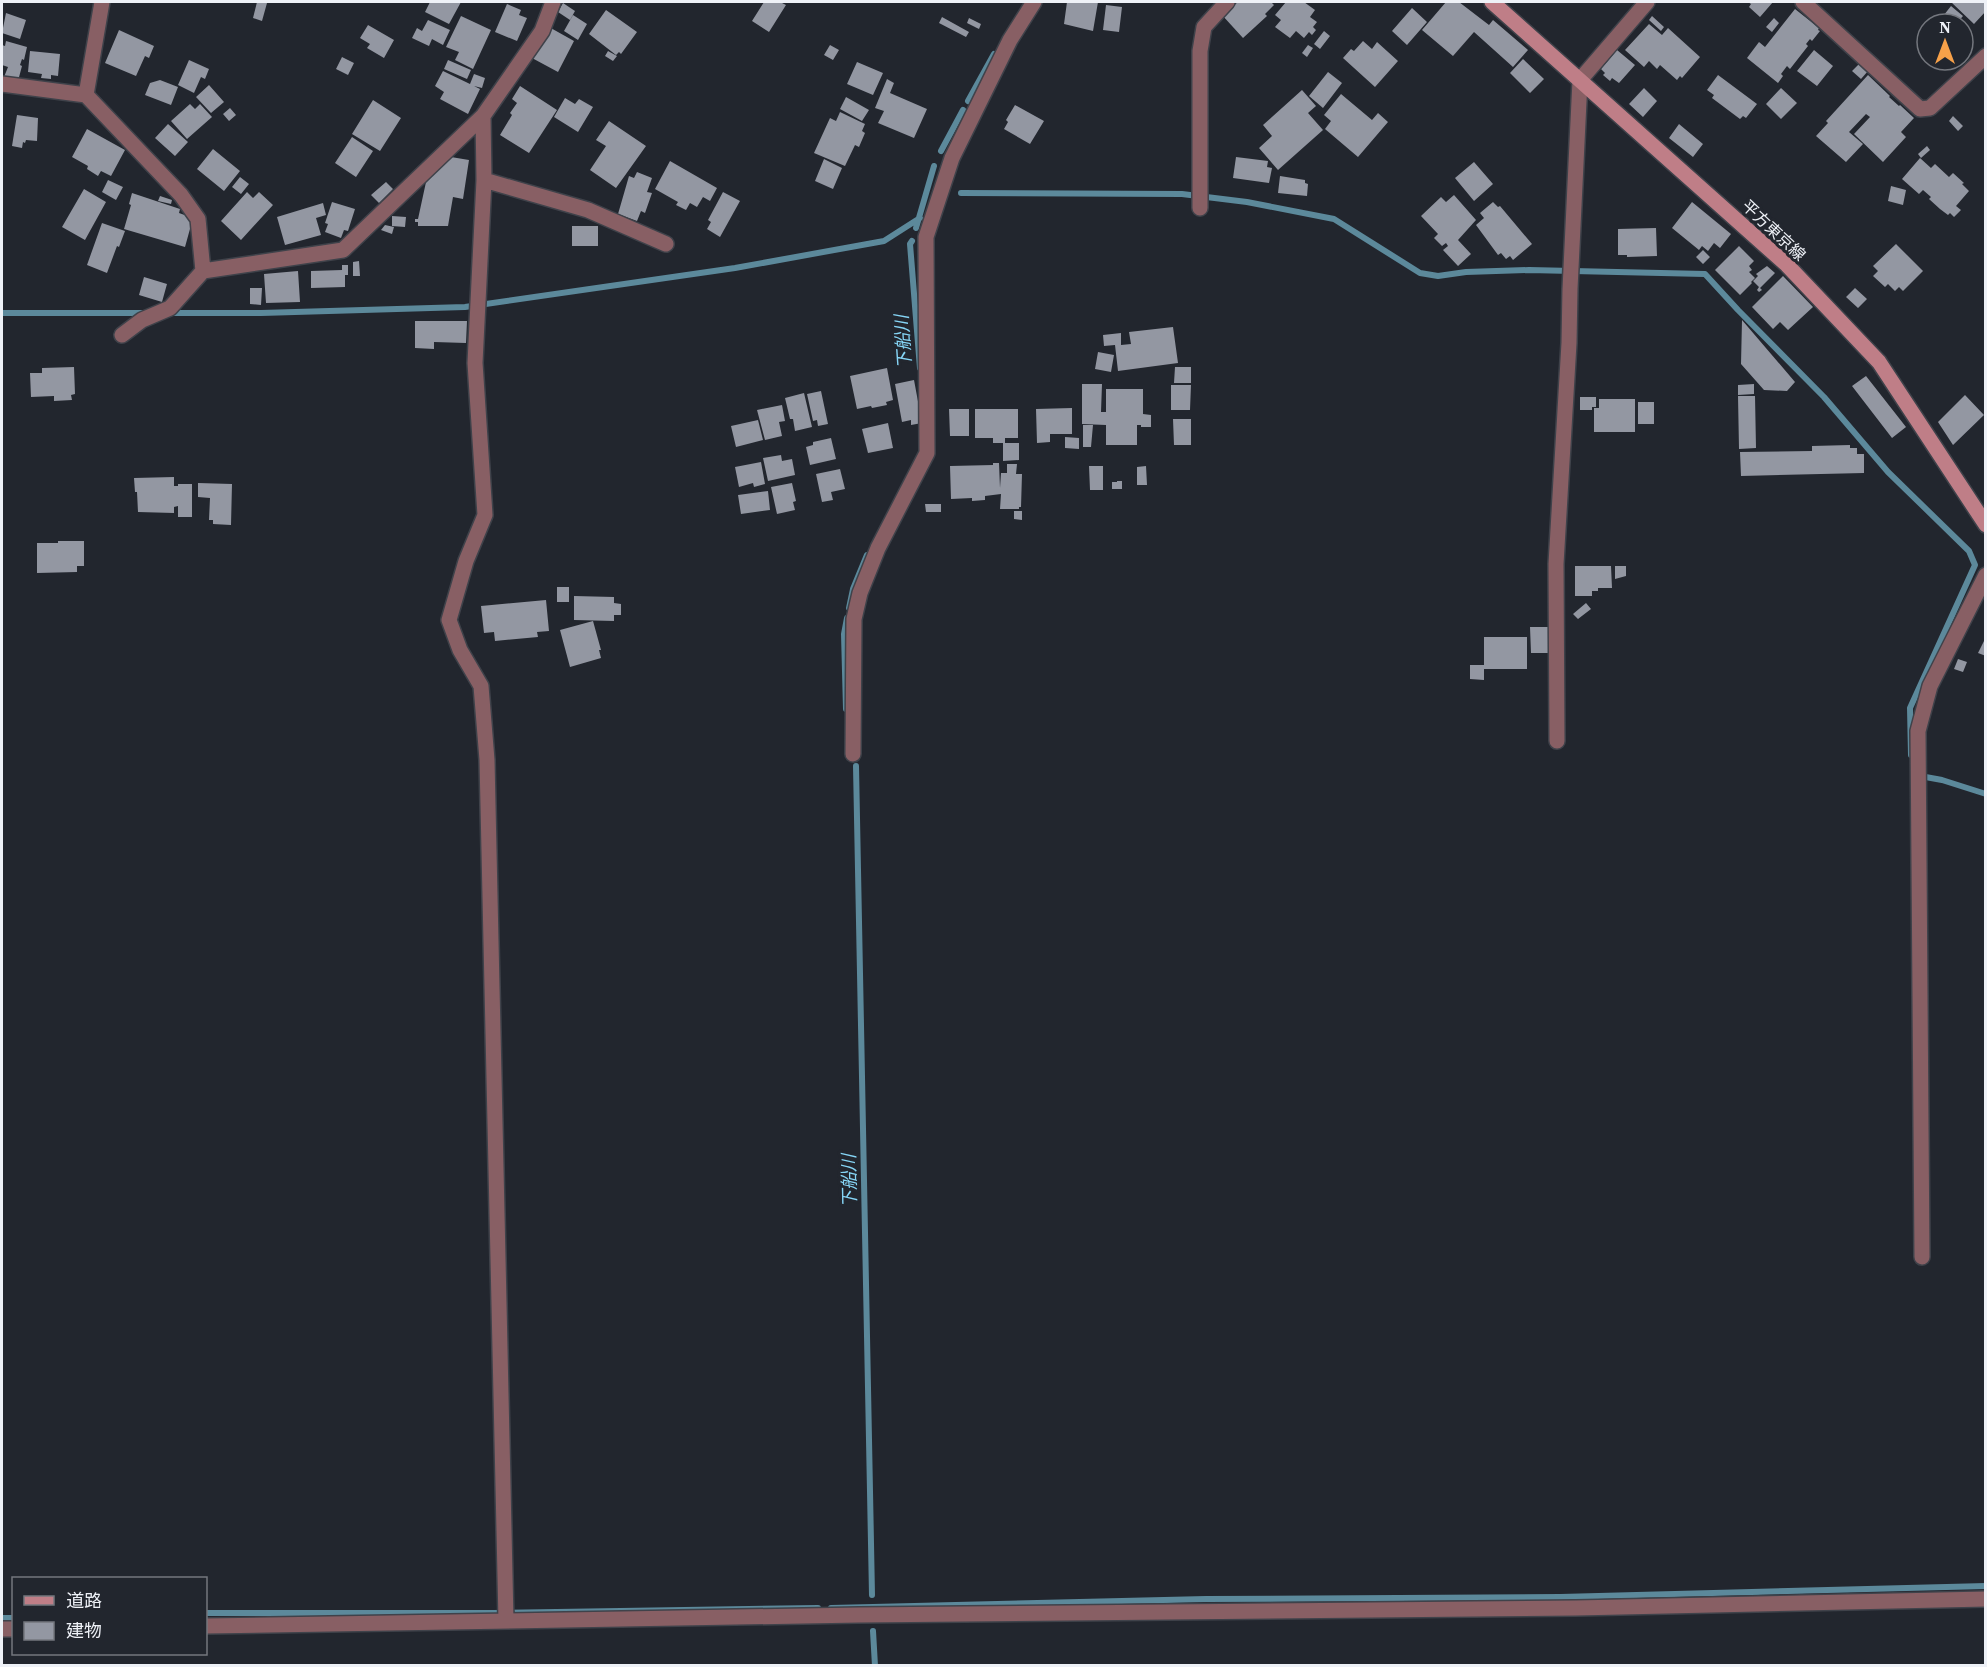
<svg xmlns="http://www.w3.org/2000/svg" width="1987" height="1667" font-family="'Source Serif 4','Noto Sans JP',serif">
<rect width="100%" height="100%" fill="#22262e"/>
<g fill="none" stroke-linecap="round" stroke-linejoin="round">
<path stroke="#5c899b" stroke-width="6" d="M 968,101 L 994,54
M 941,151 L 963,110
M 961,193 L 1182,194 L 1247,202 L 1334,219 L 1420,273 L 1438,276 L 1466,272 L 1529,270 L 1705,274 L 1738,310 L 1824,397 L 1888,472 L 1969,551 L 1975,565 L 1910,708 L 1911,755
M 916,228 L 934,166
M 912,241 L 910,244 L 920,368
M 2,313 L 146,313
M 168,313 L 261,313 L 465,307 L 735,268 L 884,241 L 920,218
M 849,608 L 853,589 L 867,555
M 846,709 L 844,634 L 847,618
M 856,766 L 872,1595
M 1920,776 L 1942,780 L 1986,794
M 831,1608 L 1206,1599 L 1560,1597 L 1986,1586
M 206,1613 L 493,1613 L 818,1608
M 2,1618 L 14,1618
M 873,1631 L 875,1666"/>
</g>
<path fill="#9397a2" d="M 257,2 L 267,3 L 262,21 L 253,18 Z
M 430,2 L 461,2 L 449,24 L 425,12 Z
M 764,2 L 780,2 L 786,5 L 769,32 L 752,21 Z
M 1067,2 L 1098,2 L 1093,31 L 1064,24 Z
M 1238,2 L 1271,2 L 1274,5 L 1265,14 L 1267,16 L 1243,38 L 1222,15 Z
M 1286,2 L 1294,3 L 1304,2 L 1315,10 L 1310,17 L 1317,22 L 1313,27 L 1316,30 L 1312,35 L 1309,32 L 1304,38 L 1296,31 L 1290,38 L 1275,27 L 1281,20 L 1275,15 Z
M 1446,2 L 1459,2 L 1489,25 L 1493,20 L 1528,50 L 1513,67 L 1474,32 L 1453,56 L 1422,30 Z
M 1748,2 L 1773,2 L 1760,17 L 1749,7 L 1751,4 Z
M 1951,2 L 1986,2 L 1986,11 L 1974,24 Z
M 563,3 L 575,11 L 570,20 L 558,12 Z
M 507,4 L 521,10 L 519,15 L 527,18 L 517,41 L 495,32 Z
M 1106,5 L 1122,7 L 1119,32 L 1103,30 Z
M 1951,6 L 1963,16 L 1956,24 L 1945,24 L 1940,20 Z
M 1412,8 L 1427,22 L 1407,45 L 1392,31 Z
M 1795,9 L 1819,28 L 1818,30 L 1820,31 L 1812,41 L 1810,39 L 1806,44 L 1808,46 L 1790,69 L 1787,66 L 1781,74 L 1783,76 L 1778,83 L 1747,58 L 1759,42 L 1765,47 Z
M 606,10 L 637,32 L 621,54 L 619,52 L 616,55 L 589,34 Z
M 6,13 L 26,20 L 20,39 L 2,33 Z
M 573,15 L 587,24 L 578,40 L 564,31 Z
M 461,16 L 491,30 L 473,69 L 455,60 L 459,52 L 446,47 Z
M 1652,16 L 1664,27 L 1661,31 L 1649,20 Z
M 942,17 L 969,32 L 966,37 L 939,23 Z
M 969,18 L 981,24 L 979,29 L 967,23 Z
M 1774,18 L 1779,23 L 1772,32 L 1766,27 Z
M 428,20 L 450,30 L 443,45 L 432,39 L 429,46 L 412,38 L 417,28 L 422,31 Z
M 1649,24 L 1662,35 L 1668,28 L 1700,57 L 1682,78 L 1680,76 L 1677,80 L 1660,65 L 1657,69 L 1649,61 L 1644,67 L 1625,50 Z
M 368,25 L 394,40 L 384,58 L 367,48 L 370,44 L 360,38 Z
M 549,27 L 574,41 L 558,72 L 532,58 Z
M 119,30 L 154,46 L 149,58 L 145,56 L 136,76 L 105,63 Z
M 1324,31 L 1330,36 L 1320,49 L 1314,44 Z
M 6,41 L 27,47 L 24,60 L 22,59 L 20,65 L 22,66 L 18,81 L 4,77 L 8,67 L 2,65 L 2,45 L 5,46 Z
M 1363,41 L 1372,49 L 1377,42 L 1398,61 L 1375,87 L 1343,58 L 1351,49 L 1354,51 Z
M 830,45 L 839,50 L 833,60 L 824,55 Z
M 1308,45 L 1313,48 L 1307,57 L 1302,53 Z
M 1617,50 L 1635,65 L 1619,83 L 1612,78 L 1610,81 L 1603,75 L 1605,73 L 1601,69 Z
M 1814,50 L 1833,66 L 1817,86 L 1797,71 Z
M 30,51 L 60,54 L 58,76 L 51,75 L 51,79 L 41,78 L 42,74 L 28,72 Z
M 608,51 L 617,56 L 613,61 L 605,56 Z
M 342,57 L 354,63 L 348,75 L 336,69 Z
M 1523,59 L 1544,79 L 1530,93 L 1510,73 Z
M 189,60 L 209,69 L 205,79 L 201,77 L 194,93 L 178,85 Z
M 448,60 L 471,70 L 467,79 L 444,69 Z
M 857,62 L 883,73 L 873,95 L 847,84 Z
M 1861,62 L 1868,71 L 1861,79 L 1852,71 Z
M 443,71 L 470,84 L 474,74 L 485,78 L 482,88 L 474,86 L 480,89 L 468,114 L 440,99 L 444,92 L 435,86 Z
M 1328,72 L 1342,83 L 1323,108 L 1309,96 Z
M 1718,75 L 1757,104 L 1746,118 L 1743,116 L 1740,119 L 1712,98 L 1714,95 L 1707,90 Z
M 1868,75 L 1890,96 L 1889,97 L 1899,106 L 1900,105 L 1914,118 L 1901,132 L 1906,137 L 1883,162 L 1854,134 L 1870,117 L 1866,114 L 1849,132 L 1863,144 L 1846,162 L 1816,136 L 1828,123 L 1826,121 Z
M 887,79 L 894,83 L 890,93 L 927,109 L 914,138 L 878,123 L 884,111 L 875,108 Z
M 160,80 L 178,87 L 171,105 L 145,95 L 150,83 Z
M 209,85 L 224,102 L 211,113 L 196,97 Z
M 520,86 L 557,110 L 529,153 L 500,135 L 512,115 L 510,113 L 517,103 L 512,99 Z
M 1644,88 L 1657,101 L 1643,117 L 1629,104 Z
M 1781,88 L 1797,103 L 1781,119 L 1766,104 Z
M 1302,90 L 1316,106 L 1308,113 L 1323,130 L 1278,170 L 1259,148 L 1272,136 L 1263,125 Z
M 1341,94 L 1372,120 L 1378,113 L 1388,122 L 1358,157 L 1325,129 L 1331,121 L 1324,115 Z
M 846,97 L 869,110 L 862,121 L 840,109 Z
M 565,98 L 575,104 L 579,99 L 593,107 L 578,132 L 554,117 Z
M 373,100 L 401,118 L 380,151 L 352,134 Z
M 190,104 L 195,109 L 200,104 L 212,117 L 187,139 L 171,121 Z
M 1015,105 L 1044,121 L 1030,144 L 1004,129 L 1008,122 L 1006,120 Z
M 230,108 L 236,115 L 229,121 L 223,114 Z
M 840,112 L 865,124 L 862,131 L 865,133 L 859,147 L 855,145 L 845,166 L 814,153 L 830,118 L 836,121 Z
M 17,115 L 38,118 L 37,141 L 26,140 L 25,143 L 23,142 L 22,148 L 12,146 Z
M 1953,116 L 1963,126 L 1958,131 L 1949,121 Z
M 609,121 L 646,146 L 616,188 L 590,170 L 606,146 L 596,140 Z
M 168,124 L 188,142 L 175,156 L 155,138 Z
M 1679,124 L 1703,144 L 1693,157 L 1669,138 Z
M 87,129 L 125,150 L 111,176 L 101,171 L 98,176 L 87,169 L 88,166 L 72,157 Z
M 352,137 L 373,151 L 356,177 L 335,163 Z
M 1927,146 L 1930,150 L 1921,158 L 1918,154 Z
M 213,149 L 240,171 L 224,191 L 197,169 Z
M 451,157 L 469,160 L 463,199 L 453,197 L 448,226 L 418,226 L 418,222 L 415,222 L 415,219 L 418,219 L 426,182 Z
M 1236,157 L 1268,161 L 1267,167 L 1272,168 L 1269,183 L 1233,178 Z
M 1920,158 L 1931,168 L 1935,164 L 1949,177 L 1953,173 L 1964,183 L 1962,184 L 1969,191 L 1956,206 L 1961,210 L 1954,217 L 1950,213 L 1948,215 L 1940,209 L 1929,199 L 1931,197 L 1923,190 L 1919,194 L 1902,179 Z
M 824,159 L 842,168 L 833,189 L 815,181 Z
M 670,161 L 717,188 L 710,201 L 703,197 L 697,207 L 690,203 L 686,210 L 676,205 L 678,202 L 655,189 Z
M 1474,162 L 1493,184 L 1474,201 L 1455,178 Z
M 637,172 L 652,178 L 647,192 L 652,193 L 645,213 L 641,211 L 637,221 L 618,214 L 629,176 L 634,178 Z
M 1280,176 L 1305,180 L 1305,183 L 1308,184 L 1307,196 L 1278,193 Z
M 240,177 L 249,184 L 241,194 L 232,187 Z
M 108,180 L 123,187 L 116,200 L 102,192 Z
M 386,182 L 393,189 L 379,203 L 371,195 Z
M 1891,186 L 1906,190 L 1903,205 L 1888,201 Z
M 84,189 L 106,202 L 85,240 L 62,227 Z
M 247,192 L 253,198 L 259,192 L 273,205 L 241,240 L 221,221 Z
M 723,192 L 740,201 L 720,237 L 707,229 L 711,222 L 708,220 Z
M 132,193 L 180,209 L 179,213 L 193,218 L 185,247 L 124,229 L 131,205 L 129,204 Z
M 1454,195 L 1476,220 L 1458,240 L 1471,254 L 1458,266 L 1443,250 L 1448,246 L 1446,243 L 1442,246 L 1434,238 L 1438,234 L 1421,216 L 1441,197 L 1446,202 Z
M 160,196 L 172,200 L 171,204 L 158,201 Z
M 332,202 L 355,209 L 348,231 L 344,230 L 341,238 L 325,232 L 328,224 L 325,223 Z
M 1493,202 L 1498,207 L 1500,206 L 1532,244 L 1513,260 L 1510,256 L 1506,259 L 1501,253 L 1498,255 L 1476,225 L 1484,218 L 1480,213 Z
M 1692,202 L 1731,234 L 1720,248 L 1714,243 L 1708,251 L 1702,246 L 1699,250 L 1672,228 Z
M 323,203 L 326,215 L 316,218 L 321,235 L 285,245 L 277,217 Z
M 392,216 L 406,217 L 405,227 L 392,226 Z
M 102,223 L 125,231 L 119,247 L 117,246 L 107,273 L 87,265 Z
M 385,225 L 394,227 L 392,234 L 381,230 Z
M 572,226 L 598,226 L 598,246 L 572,246 Z
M 1656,228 L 1657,256 L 1627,257 L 1627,255 L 1618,255 L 1618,229 Z
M 1896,244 L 1923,271 L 1903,291 L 1899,287 L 1895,291 L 1888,284 L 1885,287 L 1873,276 L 1878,271 L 1873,266 Z
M 1739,246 L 1754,261 L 1749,266 L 1752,270 L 1749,272 L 1755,278 L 1751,282 L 1752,283 L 1740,295 L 1715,270 Z
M 1703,250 L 1710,257 L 1703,264 L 1696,257 Z
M 359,261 L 360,276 L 353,276 L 353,262 Z
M 342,265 L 348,265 L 348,275 L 345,275 L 345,287 L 311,288 L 311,271 L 342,270 Z
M 1767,266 L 1775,273 L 1760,288 L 1762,290 L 1759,292 L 1757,290 L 1759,287 L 1753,281 L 1758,276 L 1756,274 Z
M 298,271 L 300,302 L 266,303 L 264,274 Z
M 1783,276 L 1813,307 L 1788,330 L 1780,322 L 1773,329 L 1752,307 Z
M 144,277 L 167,284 L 162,302 L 139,295 Z
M 250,288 L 262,288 L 261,305 L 250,304 Z
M 1855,288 L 1867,299 L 1858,308 L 1846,297 Z
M 1742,320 L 1795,382 L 1787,391 L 1764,390 L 1741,364 Z
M 415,321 L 467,321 L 466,343 L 434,342 L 434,349 L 415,348 Z
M 1173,327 L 1178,363 L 1118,371 L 1115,345 L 1104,346 L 1103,335 L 1121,333 L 1121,345 L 1131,344 L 1129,332 Z
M 1098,352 L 1114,355 L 1111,372 L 1095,369 Z
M 74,367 L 75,394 L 71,395 L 72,400 L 54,401 L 54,396 L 31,397 L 30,373 L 42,373 L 42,368 Z
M 1175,367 L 1191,367 L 1191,383 L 1174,383 Z
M 887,368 L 893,400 L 886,402 L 887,405 L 872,408 L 871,406 L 857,409 L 850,376 Z
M 1866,376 L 1906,427 L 1892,438 L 1852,386 Z
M 914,380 L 922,423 L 911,425 L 911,420 L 902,422 L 895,384 Z
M 1082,384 L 1102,384 L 1101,412 L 1106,412 L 1106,389 L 1143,389 L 1143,414 L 1151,415 L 1151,427 L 1141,427 L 1141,425 L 1137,425 L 1137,445 L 1106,445 L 1106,425 L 1082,424 Z
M 1754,384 L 1754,394 L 1738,395 L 1738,385 Z
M 1171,385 L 1191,385 L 1190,410 L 1171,410 Z
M 821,391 L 828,424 L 818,426 L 817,420 L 813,421 L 807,394 Z
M 804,393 L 812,427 L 795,431 L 793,419 L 790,419 L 785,398 Z
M 1965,395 L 1984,415 L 1953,445 L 1938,422 Z
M 1738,396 L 1755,396 L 1756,448 L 1739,449 Z
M 1580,397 L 1596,397 L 1596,407 L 1592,407 L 1592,410 L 1580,410 Z
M 1599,399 L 1635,399 L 1635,432 L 1594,432 L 1594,408 L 1599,408 Z
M 1638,402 L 1654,402 L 1654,424 L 1638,424 Z
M 782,405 L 785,421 L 779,422 L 782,436 L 765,440 L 757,410 Z
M 1072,408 L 1072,434 L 1050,434 L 1050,442 L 1037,443 L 1036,409 Z
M 949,409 L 969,409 L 969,436 L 950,436 Z
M 975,409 L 1018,409 L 1018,438 L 1005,438 L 1005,443 L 993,443 L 993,438 L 975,438 Z
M 1173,419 L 1191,419 L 1191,445 L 1174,445 Z
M 758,420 L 763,440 L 736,447 L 731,426 Z
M 888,423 L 893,448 L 868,453 L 862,429 Z
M 1083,425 L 1093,425 L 1091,447 L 1083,447 Z
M 1065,437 L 1079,438 L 1079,449 L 1065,448 Z
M 831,438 L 836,459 L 810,465 L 806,447 L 813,445 L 813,442 Z
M 1003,443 L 1019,443 L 1019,460 L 1003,461 Z
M 1850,445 L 1850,448 L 1857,448 L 1857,454 L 1864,454 L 1864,473 L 1741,476 L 1740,452 L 1812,451 L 1812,446 Z
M 781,455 L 782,461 L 792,459 L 795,475 L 768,481 L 763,458 Z
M 761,462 L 765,484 L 754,487 L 753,483 L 739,487 L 735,467 Z
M 993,463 L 999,463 L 1000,488 L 1001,473 L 1007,473 L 1007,464 L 1017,464 L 1016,474 L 1022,474 L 1021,507 L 1019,507 L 1019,509 L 1000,509 L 1001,494 L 985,496 L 985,500 L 972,501 L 972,498 L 951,499 L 950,466 L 993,465 Z
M 1089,466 L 1103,466 L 1103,490 L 1090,490 Z
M 1146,466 L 1147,485 L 1137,485 L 1137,467 Z
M 840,469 L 845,489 L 831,492 L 833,500 L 822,502 L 816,474 Z
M 174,477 L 174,486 L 178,486 L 178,484 L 192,484 L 192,517 L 178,517 L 178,506 L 174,507 L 174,513 L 138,512 L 137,492 L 135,492 L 134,478 Z
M 1117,481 L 1122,481 L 1122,489 L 1112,489 L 1112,482 L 1117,482 Z
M 198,483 L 232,484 L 231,525 L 213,524 L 213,520 L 209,520 L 210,498 L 198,497 Z
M 792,483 L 796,501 L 793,502 L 795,510 L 777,514 L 771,487 Z
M 768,491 L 770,510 L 741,514 L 738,495 Z
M 925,504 L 941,504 L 941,512 L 926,512 Z
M 1014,511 L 1022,511 L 1022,520 L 1014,519 Z
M 58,541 L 84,541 L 84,566 L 77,566 L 77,572 L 37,573 L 37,543 L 58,543 Z
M 1575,566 L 1611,566 L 1612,588 L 1598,588 L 1598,591 L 1592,591 L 1592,596 L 1575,596 Z
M 1615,566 L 1626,566 L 1626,576 L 1615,579 Z
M 557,587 L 569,587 L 569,602 L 557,602 Z
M 574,596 L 614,597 L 614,603 L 621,604 L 621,615 L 614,615 L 614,621 L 574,620 Z
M 546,600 L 549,631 L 537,632 L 538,637 L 495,641 L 494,632 L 484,633 L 481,606 Z
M 1586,603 L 1591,609 L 1578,619 L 1573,614 Z
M 593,621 L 601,650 L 599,650 L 601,658 L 570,667 L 560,630 Z
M 1530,627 L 1548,627 L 1548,653 L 1531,653 Z
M 1484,637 L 1527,637 L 1527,669 L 1484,669 L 1484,680 L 1470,679 L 1470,665 L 1484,665 Z
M 1986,637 L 1986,656 L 1978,653 Z
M 1958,659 L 1967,662 L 1963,672 L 1954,669 Z"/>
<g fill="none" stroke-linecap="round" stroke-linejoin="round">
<g stroke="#3f424a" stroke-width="18">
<path id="minor" d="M 1803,2 L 1920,109 L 1930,108 L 1986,56
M 2,84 L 86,95 L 181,195 L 198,219 L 203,271 L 170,308 L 142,320 L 122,335
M 86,95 L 102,2
M 484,180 L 588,210 L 666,244
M 1200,208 L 1200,51 L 1204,27 L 1227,2
M 203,271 L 343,250 L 483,116
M 1557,741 L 1556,564 L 1569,343 L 1570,289 L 1580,80 L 1647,2
M 853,754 L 854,619 L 860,593 L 878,548 L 927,453 L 926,237 L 952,158 L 1010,40 L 1034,2
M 1922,1257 L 1918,731 L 1930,686 L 1986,575
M 506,1621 L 487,760 L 481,686 L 460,650 L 449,620 L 466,561 L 485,515 L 475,363 L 484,180 L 483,116 L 542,31 L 553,2
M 206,1626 L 859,1615 L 1576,1608 L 1986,1599
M 2,1629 L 14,1629"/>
</g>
<g stroke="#3f424a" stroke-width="18">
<path id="secondary" d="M 1492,2 L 1787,265 L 1879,362 L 1986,525"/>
</g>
<use href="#minor" stroke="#885f64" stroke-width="15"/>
<use href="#secondary" stroke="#bf7e87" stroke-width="15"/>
</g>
<g text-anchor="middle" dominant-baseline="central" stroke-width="6" stroke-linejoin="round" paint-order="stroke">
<g font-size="16" fill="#eef1f7" stroke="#22262e">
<text transform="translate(1774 230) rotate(43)">平方東京線</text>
</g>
<g font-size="18" font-style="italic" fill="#86d5f6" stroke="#22262e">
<text transform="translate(903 342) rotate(-94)">下船川</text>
<text transform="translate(849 1181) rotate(-91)">下船川</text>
</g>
</g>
<rect width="1987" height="1667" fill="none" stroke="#eef1f7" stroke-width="6"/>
<rect x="12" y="1577" width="195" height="78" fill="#22262e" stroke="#74777e" stroke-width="1.5"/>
<rect x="24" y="1596" width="30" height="9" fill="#bf7e87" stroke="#74777e" stroke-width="1.5"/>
<text x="66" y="1607" font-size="18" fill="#eef1f7">道路</text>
<rect x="24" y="1622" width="30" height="18" fill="#9397a2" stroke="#74777e" stroke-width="1.5"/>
<text x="66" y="1637" font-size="18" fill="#eef1f7">建物</text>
<g transform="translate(1945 42)"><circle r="28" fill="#22262e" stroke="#74777e" stroke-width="1.5"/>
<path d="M0-4.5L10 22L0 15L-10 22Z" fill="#f7a149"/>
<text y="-9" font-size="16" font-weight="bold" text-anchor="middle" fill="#eef1f7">N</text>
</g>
</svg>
